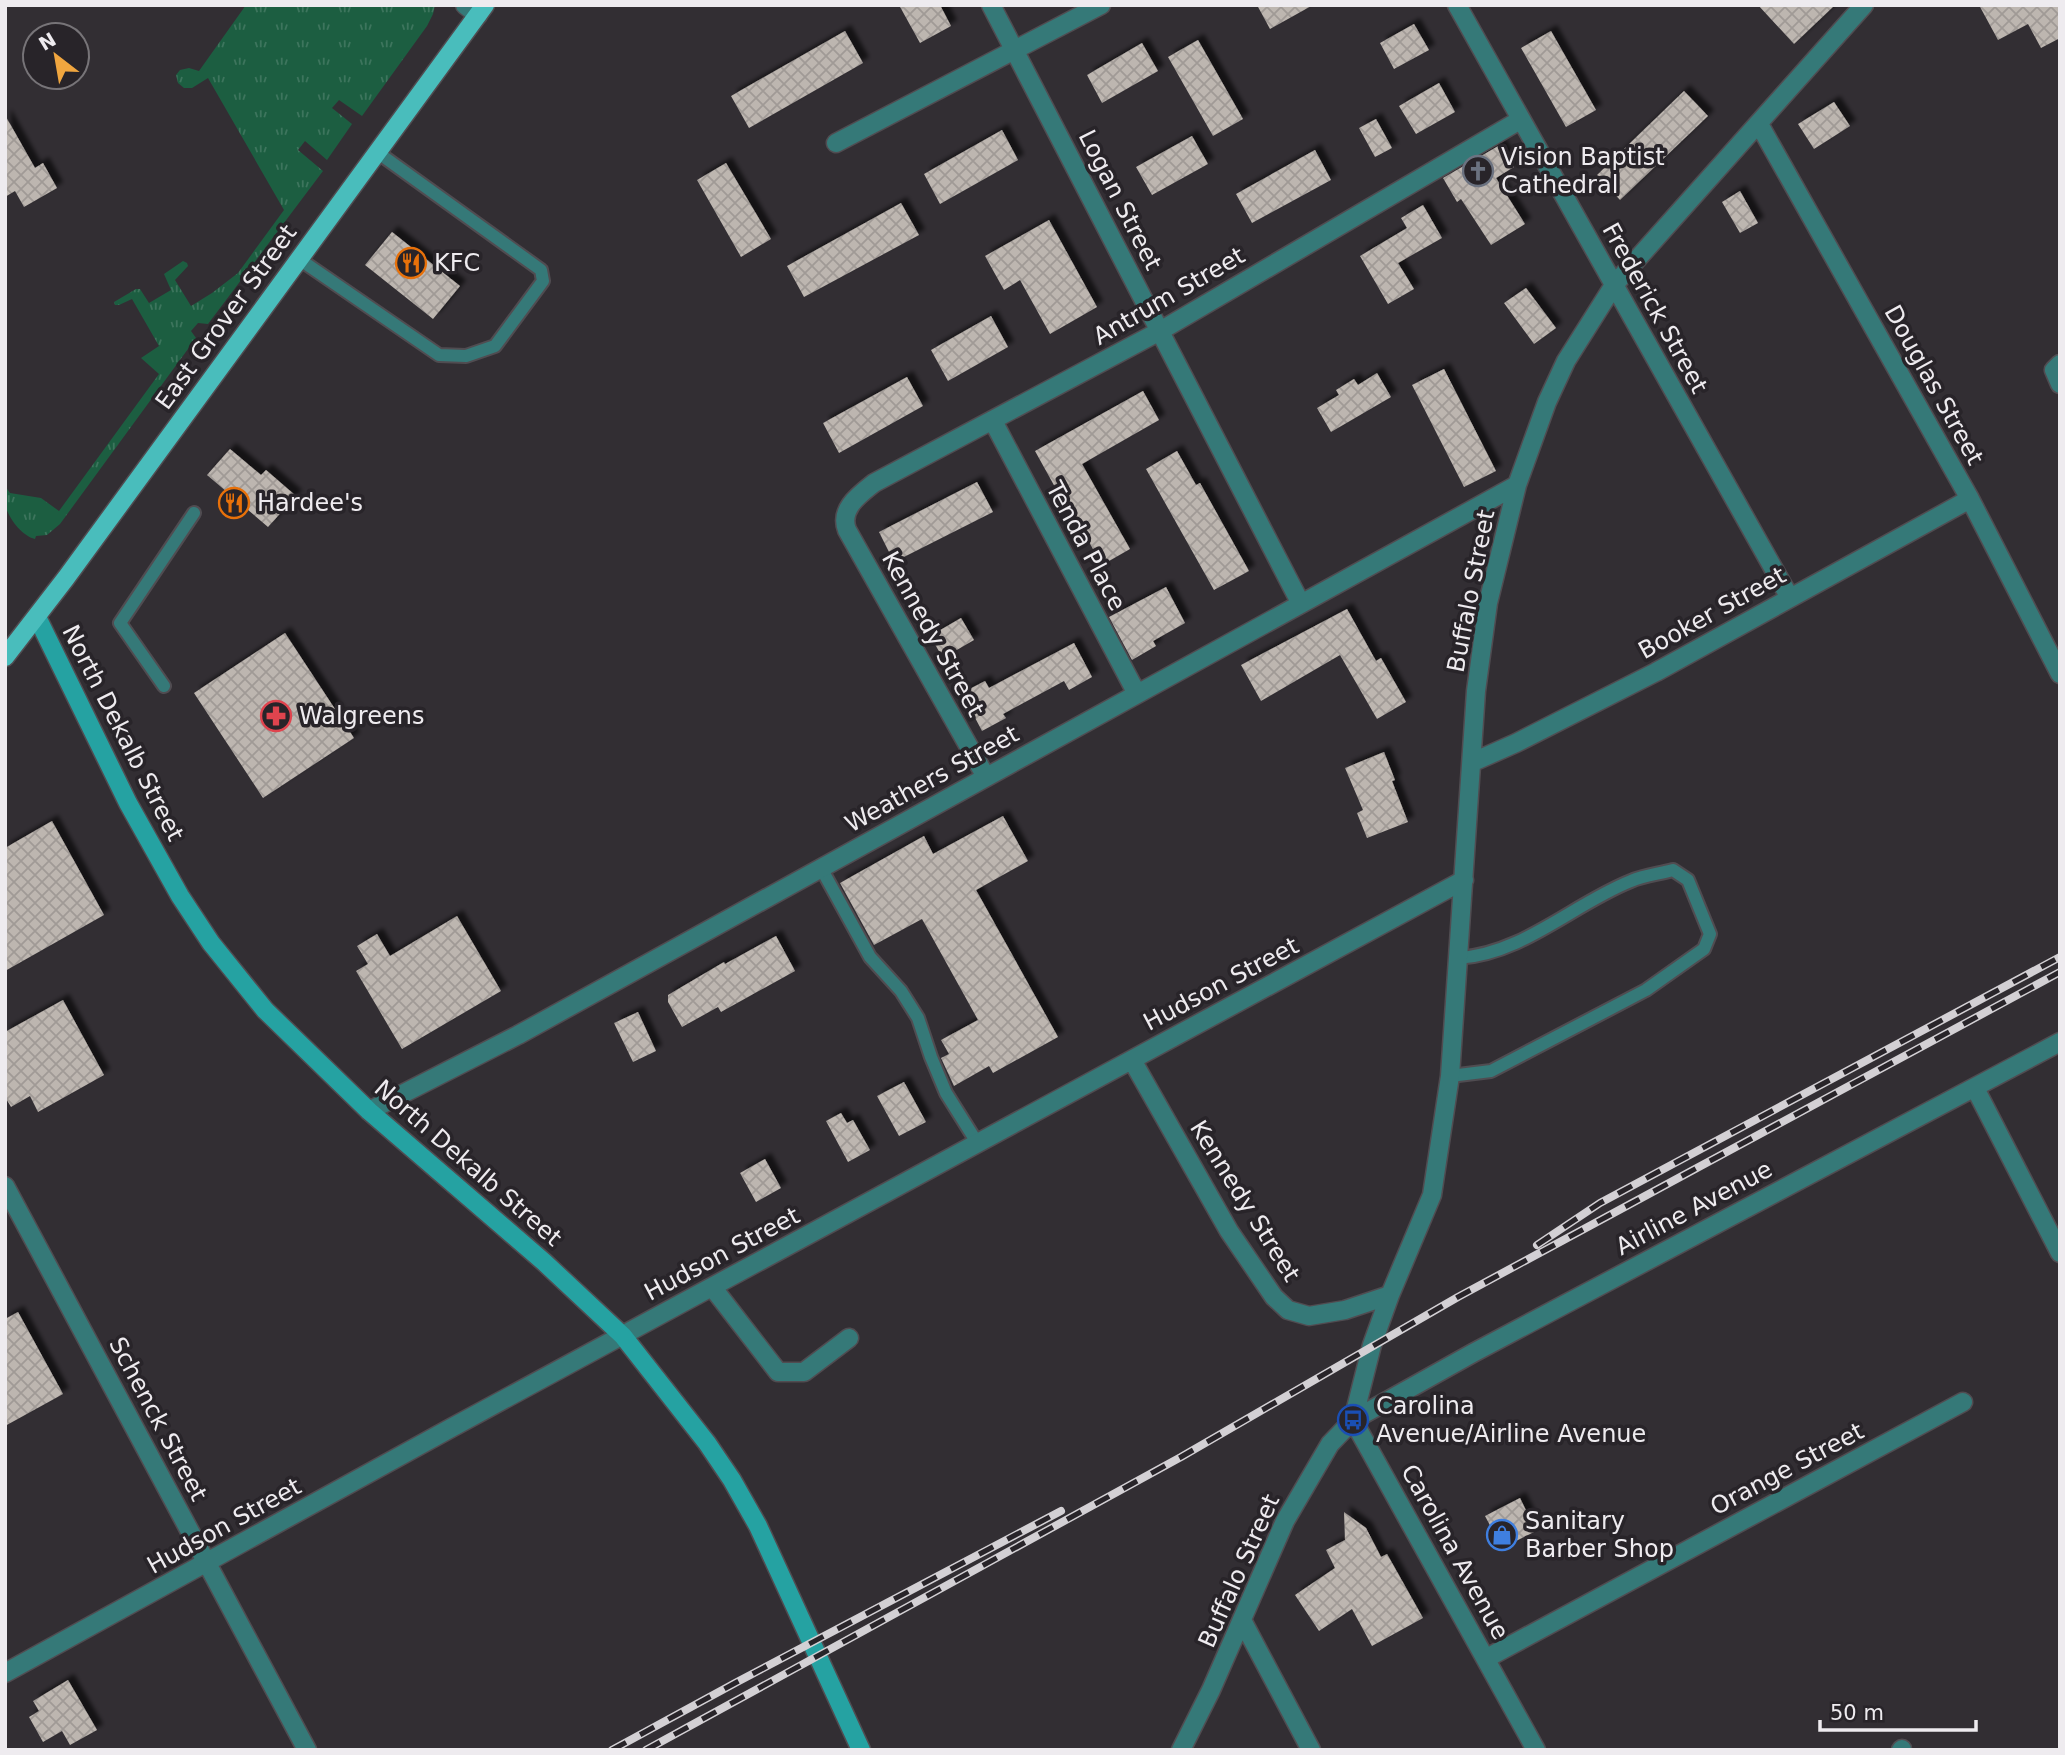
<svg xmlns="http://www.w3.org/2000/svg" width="2065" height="1755" font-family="'DejaVu Sans',sans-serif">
<defs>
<pattern id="grass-tufts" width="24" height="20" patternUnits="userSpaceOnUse" patternTransform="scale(1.75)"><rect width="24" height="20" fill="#1c5e41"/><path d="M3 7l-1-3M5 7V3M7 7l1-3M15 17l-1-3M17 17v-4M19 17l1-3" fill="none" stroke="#3d755d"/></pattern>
<pattern id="building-cross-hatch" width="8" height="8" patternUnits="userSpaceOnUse" patternTransform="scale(1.75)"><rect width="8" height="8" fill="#bdb6b0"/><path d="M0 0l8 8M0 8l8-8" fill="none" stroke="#a09a96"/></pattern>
<filter id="shadow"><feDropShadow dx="6" dy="-6" stdDeviation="2" flood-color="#0009"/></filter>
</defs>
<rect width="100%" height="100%" fill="#322e33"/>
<path fill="url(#grass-tufts)" d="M 246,5 L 435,5 L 433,14 L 427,26 L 362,116 L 339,100 L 332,108 L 352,124 L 327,160 L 305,141 L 298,150 L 323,171 L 208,324 L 198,323 L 191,331 L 196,338 L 60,524 L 47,535 L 36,536 L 35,539 C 22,536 8,518 5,504 C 4,498 5,491 5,486 L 10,493 L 41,498 L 59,511 L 159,374 L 141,358 L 159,346 L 132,299 L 119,305 L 115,305 L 114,302 L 136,289 L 140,289 L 149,303 L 171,290 L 164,274 L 183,261 L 187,263 L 188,266 L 175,280 L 191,306 L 212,293 L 238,273 L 284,210 L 208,78 L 192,88 L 184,88 L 178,83 L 176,75 L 180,70 L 189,68 L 199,71 Z"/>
<path fill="url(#building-cross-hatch)" filter="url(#shadow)" d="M 899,5 L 940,5 L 951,26 L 920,43 Z
M 1257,5 L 1313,5 L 1270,29 Z
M 1758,5 L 1835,5 L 1794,44 Z
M 1979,5 L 2060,5 L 2060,38 L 2041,48 L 2028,24 L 1998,40 Z
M 1414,24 L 1429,50 L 1394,69 L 1380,43 Z
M 845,31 L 863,63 L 749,128 L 731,96 Z
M 1551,31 L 1596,110 L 1566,127 L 1521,48 Z
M 1198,40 L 1243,119 L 1213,136 L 1168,57 Z
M 1142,43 L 1158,71 L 1102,103 L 1087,75 Z
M 1439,83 L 1455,112 L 1416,134 L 1399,106 Z
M 1684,91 L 1708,116 L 1620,200 L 1597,175 Z
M 1834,102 L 1850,126 L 1814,149 L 1798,124 Z
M 5,115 L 35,168 L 43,163 L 57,188 L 24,207 L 15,191 L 5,197 Z
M 1376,119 L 1392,148 L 1375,157 L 1359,128 Z
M 1002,130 L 1018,160 L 940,204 L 924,174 Z
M 1192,136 L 1208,164 L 1152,195 L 1136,167 Z
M 1500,145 L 1514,167 L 1496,178 L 1525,224 L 1491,245 L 1461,199 L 1457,202 L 1443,178 Z
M 1315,150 L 1331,180 L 1252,223 L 1236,194 Z
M 726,163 L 771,239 L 741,257 L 697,180 Z
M 1740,191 L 1758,223 L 1740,233 L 1722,202 Z
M 901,203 L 919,235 L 804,297 L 787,266 Z
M 1423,205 L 1442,238 L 1398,263 L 1414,289 L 1388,304 L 1360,256 L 1407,228 L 1401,218 Z
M 1049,220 L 1097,307 L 1050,334 L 1020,280 L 1004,290 L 985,256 Z
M 392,232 L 460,286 L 433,319 L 365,265 Z
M 1526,288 L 1556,328 L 1534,344 L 1504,303 Z
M 991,316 L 1008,347 L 948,381 L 931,350 Z
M 1444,369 L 1496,471 L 1464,487 L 1412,385 Z
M 1377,373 L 1391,397 L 1331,432 L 1317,408 L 1339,395 L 1336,390 L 1354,379 L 1358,385 Z
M 907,377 L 923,406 L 839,453 L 823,423 Z
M 1143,391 L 1159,420 L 1082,464 L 1130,549 L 1102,565 L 1081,528 L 1077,530 L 1064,508 L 1066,507 L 1035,451 Z
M 230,449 L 261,475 L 266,470 L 296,496 L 268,527 L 207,475 Z
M 1177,451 L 1196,485 L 1200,483 L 1249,571 L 1214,590 L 1146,469 Z
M 977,482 L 993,512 L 894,562 L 879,532 Z
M 1166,587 L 1185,623 L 1153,641 L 1156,646 L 1132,660 L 1109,617 Z
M 1347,609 L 1376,661 L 1381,658 L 1406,702 L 1377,719 L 1340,655 L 1261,701 L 1241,665 Z
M 961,618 L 974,640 L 943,658 L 930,636 Z
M 285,633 L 354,738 L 263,798 L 194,693 Z
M 1074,643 L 1092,677 L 1069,690 L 1064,681 L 1003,714 L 1006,718 L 982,731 L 962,693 L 985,681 L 989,688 Z
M 1384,752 L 1395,780 L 1392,781 L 1408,822 L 1367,838 L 1357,813 L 1363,810 L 1345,768 Z
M 1003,816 L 1028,861 L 976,890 L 1058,1037 L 993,1073 L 989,1066 L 954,1086 L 941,1058 L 949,1054 L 941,1040 L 978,1020 L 922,919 L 874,945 L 840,883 L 924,836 L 933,854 Z
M 52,821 L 104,915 L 5,971 L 5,848 Z
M 457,916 L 501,991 L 402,1049 L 356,971 L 368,964 L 357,946 L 377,934 L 390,956 Z
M 776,936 L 795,971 L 721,1012 L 718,1007 L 682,1027 L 668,1002 L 668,995 L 724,962 L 725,964 Z
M 63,1000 L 104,1075 L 38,1112 L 30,1096 L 11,1107 L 5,1097 L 5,1032 Z
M 638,1012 L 656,1051 L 633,1062 L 614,1023 Z
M 904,1082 L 926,1122 L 899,1136 L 877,1096 Z
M 841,1113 L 847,1123 L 853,1120 L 870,1150 L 848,1162 L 826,1121 Z
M 765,1159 L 781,1188 L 756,1202 L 740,1173 Z
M 18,1312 L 63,1394 L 5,1426 L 5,1319 Z
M 1520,1498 L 1536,1531 L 1502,1548 L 1485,1516 Z
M 1344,1512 L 1366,1528 L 1381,1557 L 1387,1554 L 1423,1618 L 1372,1646 L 1352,1609 L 1319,1631 L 1295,1595 L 1335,1568 L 1326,1550 L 1345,1540 Z
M 68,1680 L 97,1730 L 70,1745 L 62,1731 L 43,1742 L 29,1717 L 39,1711 L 33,1701 Z"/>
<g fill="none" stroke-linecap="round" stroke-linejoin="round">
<g stroke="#504c51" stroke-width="16">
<path id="lane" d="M 299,259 L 439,355 L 466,356 L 495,346 L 543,281 L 541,270 L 377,152
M 164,686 L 120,623 L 194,513
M 821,868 L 870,957 L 901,991 L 918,1018 L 931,1057 L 946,1093 L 978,1144
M 1450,1076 L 1491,1071 L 1646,990 L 1704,949 L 1710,934 L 1688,880 L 1673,870 C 1659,874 1644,875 1631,881 C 1573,904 1523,954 1458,958"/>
</g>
<g stroke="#504c51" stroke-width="21">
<path id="street" d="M 465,5 L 478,15
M 991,5 L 1301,604
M 1457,5 L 1790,598
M 1759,124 L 1970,499 L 2060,674
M 836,143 L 1101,5
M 2060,364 L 2054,370 L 2060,384
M 993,421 L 1137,694
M 1473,762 L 1516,743 L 1656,672 L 1970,499
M 986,777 L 847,530 C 839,509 859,495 874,483 L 1160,331 L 1520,120
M 1132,1060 L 1229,1231 L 1274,1297 L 1288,1310 L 1309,1316 L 1345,1310 L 1390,1295
M 1975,1088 L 2060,1253
M 369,1111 L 518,1035 L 1517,485
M 5,1186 L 307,1750
M 713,1288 L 778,1372 L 804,1372 L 849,1338
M 1243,1622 L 1311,1750
M 1487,1658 L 1963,1402
M 5,1673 L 451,1428 L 1464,880
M 1181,1750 L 1211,1690 L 1285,1521 L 1330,1444 L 1353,1420 L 1473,1353 L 2060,1042
M 1536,1750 L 1353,1420 L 1372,1345 L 1390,1295 L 1432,1195 L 1450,1076 L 1476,691 L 1488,603 L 1517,485 L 1547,402 L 1566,361 L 1614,285 L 1864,5
M 1901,1750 L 1902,1749"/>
</g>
<g stroke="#504c51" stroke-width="21">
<path id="secondary" d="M 37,617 L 128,803 L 180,896 L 211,943 L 265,1010 L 369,1111 L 544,1262 L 623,1336 L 707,1443 L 732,1480 L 758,1526 L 861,1750"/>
</g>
<g stroke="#504c51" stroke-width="21">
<path id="primary" d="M 5,657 L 66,578 L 485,5"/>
</g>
<use href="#lane" stroke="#357978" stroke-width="12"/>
<use href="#street" stroke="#357978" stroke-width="18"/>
<use href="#secondary" stroke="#25a2a2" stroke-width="18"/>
<use href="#primary" stroke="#49bdbc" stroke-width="18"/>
<g stroke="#d3d0d4" stroke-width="8">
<path id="rail" d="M 1537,1245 L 1600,1203 L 2060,957
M 612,1750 L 737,1682 L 1061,1511
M 646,1750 L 1181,1457 L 1458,1297 L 2060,972"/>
</g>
<use href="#rail" stroke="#282429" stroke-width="5" stroke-dasharray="16" stroke-linecap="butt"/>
</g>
<defs>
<g id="church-ring" transform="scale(1.575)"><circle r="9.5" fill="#282429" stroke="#6b7280" stroke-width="1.5"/><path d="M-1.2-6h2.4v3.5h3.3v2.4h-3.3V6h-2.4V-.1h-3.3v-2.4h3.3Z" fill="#6b7280"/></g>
<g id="restaurant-ring" transform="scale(1.575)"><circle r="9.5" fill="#282429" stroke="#e8710a" stroke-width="1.5"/><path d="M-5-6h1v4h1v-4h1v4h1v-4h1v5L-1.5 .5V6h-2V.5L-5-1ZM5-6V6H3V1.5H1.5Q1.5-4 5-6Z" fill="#e8710a"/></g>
<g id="pharmacy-ring" transform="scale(1.575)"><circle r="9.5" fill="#282429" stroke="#e0444e" stroke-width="1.5"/><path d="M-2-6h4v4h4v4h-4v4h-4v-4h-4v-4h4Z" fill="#e0444e"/></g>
<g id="bus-ring" transform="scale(1.575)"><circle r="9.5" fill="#282429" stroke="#1a4fb4" stroke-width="1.5"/><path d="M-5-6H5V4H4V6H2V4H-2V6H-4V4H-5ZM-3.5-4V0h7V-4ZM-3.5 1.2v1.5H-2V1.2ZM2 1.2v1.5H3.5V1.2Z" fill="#1a4fb4"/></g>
<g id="shop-ring" transform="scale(1.575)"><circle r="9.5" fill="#282429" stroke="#3f7fe0" stroke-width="1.5"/><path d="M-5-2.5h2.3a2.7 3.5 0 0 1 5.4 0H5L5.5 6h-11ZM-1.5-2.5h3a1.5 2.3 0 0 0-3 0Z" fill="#3f7fe0"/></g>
</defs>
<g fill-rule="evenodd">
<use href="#church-ring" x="1478" y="171"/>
<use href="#restaurant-ring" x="411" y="263"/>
<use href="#restaurant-ring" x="234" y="503"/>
<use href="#pharmacy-ring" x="276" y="716"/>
<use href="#bus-ring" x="1353" y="1420"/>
<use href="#shop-ring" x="1502" y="1535"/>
</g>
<g text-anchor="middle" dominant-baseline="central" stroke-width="7" stroke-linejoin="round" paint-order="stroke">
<g font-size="24" fill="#eeebef" stroke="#282429" text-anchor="start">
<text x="1501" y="157">Vision Baptist<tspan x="1501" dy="28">Cathedral</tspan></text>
<text x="434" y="263">KFC</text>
<text x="257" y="503">Hardee's</text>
<text x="299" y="716">Walgreens</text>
<text x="1376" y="1406">Carolina<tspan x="1376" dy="28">Avenue/Airline Avenue</tspan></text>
<text x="1525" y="1521">Sanitary<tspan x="1525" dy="28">Barber Shop</tspan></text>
</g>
<g font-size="24" fill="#eeebef" stroke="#282429">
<text transform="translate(1120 200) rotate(63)">Logan Street</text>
<text transform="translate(1169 296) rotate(-30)">Antrum Street</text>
<text transform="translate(1655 308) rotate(61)">Frederick Street</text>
<text transform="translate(226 317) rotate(-54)">East Grover Street</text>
<text transform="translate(1934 385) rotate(61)">Douglas Street</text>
<text transform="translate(1086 546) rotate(62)">Tenda Place</text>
<text transform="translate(1471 591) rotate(-79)">Buffalo Street</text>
<text transform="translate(1712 613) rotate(-29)">Booker Street</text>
<text transform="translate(933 634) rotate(61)">Kennedy Street</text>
<text transform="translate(123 733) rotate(63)">North Dekalb Street</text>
<text transform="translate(932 779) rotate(-29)">Weathers Street</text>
<text transform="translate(1221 984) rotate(-28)">Hudson Street</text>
<text transform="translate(468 1163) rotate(41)">North Dekalb Street</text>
<text transform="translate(1245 1201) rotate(58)">Kennedy Street</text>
<text transform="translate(1694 1208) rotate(-28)">Airline Avenue</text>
<text transform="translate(722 1254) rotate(-28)">Hudson Street</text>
<text transform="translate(158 1419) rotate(62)">Schenck Street</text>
<text transform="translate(1787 1469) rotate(-28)">Orange Street</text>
<text transform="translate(224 1526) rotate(-29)">Hudson Street</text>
<text transform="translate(1455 1552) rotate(61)">Carolina Avenue</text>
<text transform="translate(1239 1571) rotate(-66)">Buffalo Street</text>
</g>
</g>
<rect width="2065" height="1755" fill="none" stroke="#eeebef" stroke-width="14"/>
<g transform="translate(56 56) rotate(329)"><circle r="33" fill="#282429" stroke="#777478" stroke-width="2"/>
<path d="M0-5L12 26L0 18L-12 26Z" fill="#f0a63f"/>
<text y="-10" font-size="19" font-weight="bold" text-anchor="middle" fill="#eeebef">N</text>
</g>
<path d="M1820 1720v10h156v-10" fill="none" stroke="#eeebef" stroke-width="3.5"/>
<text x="1830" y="1720" font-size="21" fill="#eeebef" stroke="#282429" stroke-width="5" paint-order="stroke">50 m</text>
</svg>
